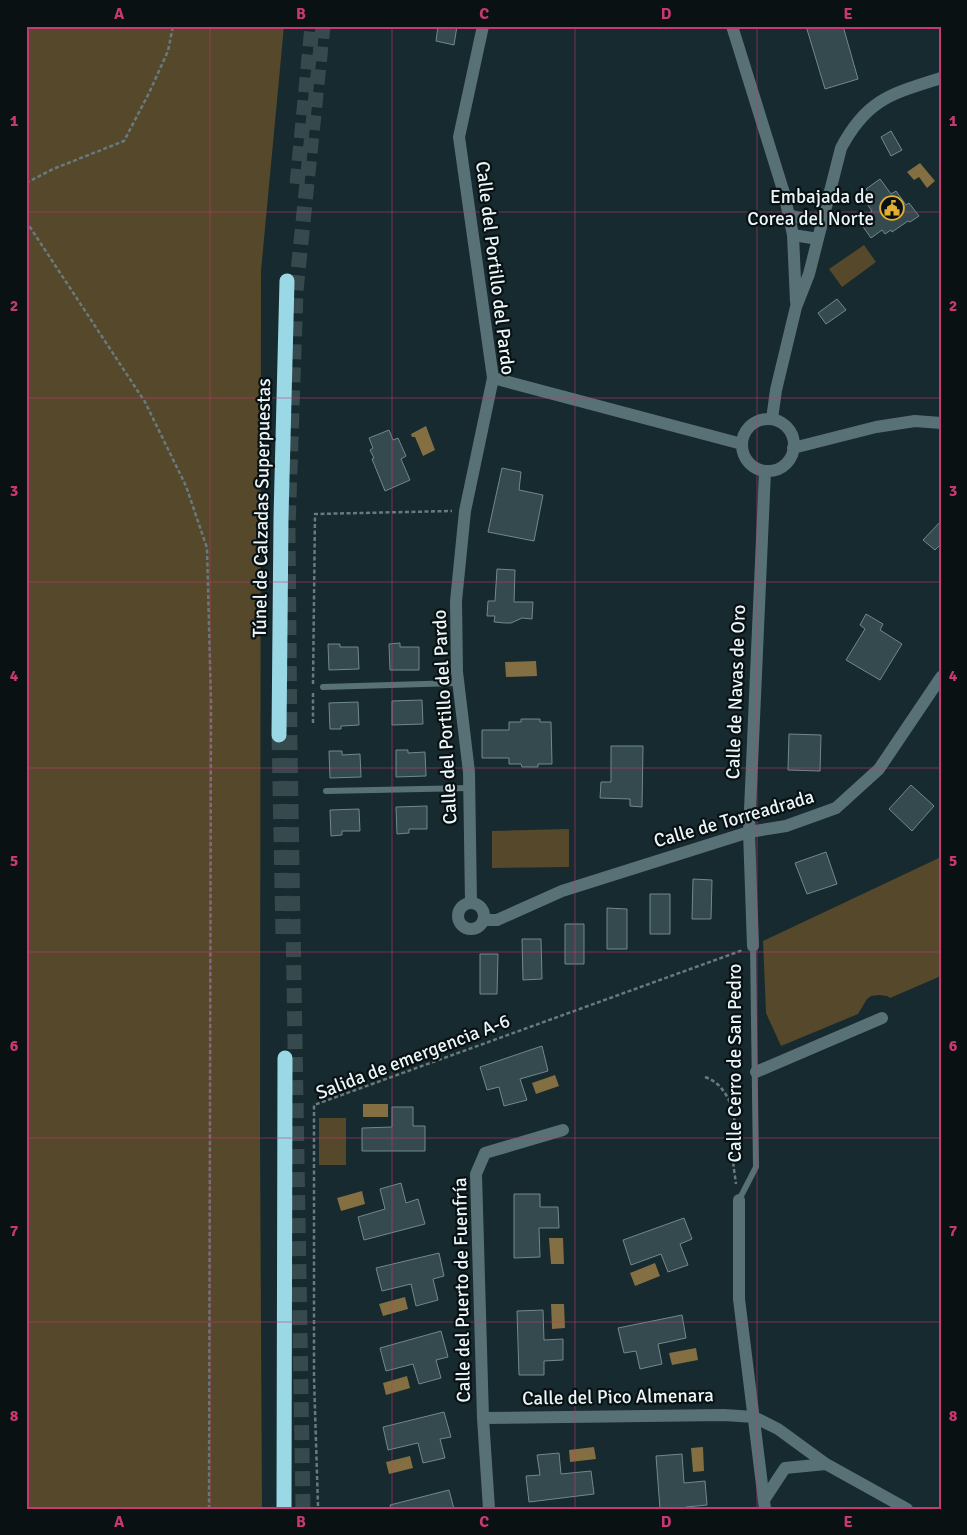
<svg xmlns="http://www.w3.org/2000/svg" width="967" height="1535" font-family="Signika,sans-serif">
<rect width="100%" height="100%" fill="#162a2f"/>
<path fill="#56482a" d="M 26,26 L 284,26 L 261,271 L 260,1138 L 262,1509 L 26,1509 Z
M 864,245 L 876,262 L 842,287 L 829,269 Z
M 569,829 L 569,867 L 492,868 L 492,831 Z
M 941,857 L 941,976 L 890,998 L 887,996 L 879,995 L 871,996 L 867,999 L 858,1014 L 781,1046 L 766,1013 L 763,941 Z
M 319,1118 L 346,1118 L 346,1165 L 319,1165 Z"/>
<path fill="#846f43" d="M 920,163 L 935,181 L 927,188 L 919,177 L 914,180 L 907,172 Z
M 426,426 L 435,450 L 423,456 L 415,437 L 412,437 L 411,434 Z
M 536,661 L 537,676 L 506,677 L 505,662 Z
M 555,1075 L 559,1086 L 536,1094 L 532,1083 Z
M 363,1104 L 388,1104 L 388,1117 L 363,1117 Z
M 362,1191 L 365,1204 L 341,1211 L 337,1198 Z
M 549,1238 L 563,1238 L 564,1264 L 551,1264 Z
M 655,1263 L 660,1276 L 635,1286 L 630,1273 Z
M 405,1297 L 408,1309 L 383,1316 L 379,1304 Z
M 551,1304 L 564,1304 L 565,1328 L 552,1329 Z
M 696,1348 L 698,1360 L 672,1365 L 669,1353 Z
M 407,1376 L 410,1388 L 386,1395 L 383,1383 Z
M 594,1447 L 596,1459 L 570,1462 L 569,1450 Z
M 703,1447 L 704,1471 L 693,1472 L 691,1448 Z
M 410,1456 L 413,1468 L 389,1474 L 386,1462 Z"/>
<path fill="#354a4f" stroke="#71888d" d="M 438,26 L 457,26 L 454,45 L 436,41 Z
M 806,26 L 843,26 L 858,79 L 825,89 Z
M 891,131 L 902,150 L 891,156 L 881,137 Z
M 880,179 L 891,194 L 896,191 L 906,205 L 909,203 L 919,216 L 910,222 L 908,221 L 892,232 L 891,230 L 885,234 L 882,230 L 871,238 L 859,221 L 872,211 L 865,201 L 872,197 L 866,189 Z
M 837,299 L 846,310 L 826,324 L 818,313 Z
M 389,430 L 393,440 L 398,438 L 406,456 L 401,459 L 410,480 L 385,491 L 372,459 L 374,458 L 370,450 L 373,448 L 369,438 Z
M 502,468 L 521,472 L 519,490 L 543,495 L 534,541 L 488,532 Z
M 941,521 L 941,544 L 935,550 L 923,540 Z
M 497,569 L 515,570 L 514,602 L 533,602 L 532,619 L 522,618 L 511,623 L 505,623 L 494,622 L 495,616 L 487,616 L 488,601 L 495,601 Z
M 866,614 L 883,624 L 880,630 L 902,644 L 880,680 L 846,660 L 865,629 L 860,625 Z
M 400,643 L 400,647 L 419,647 L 419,670 L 390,670 L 389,644 Z
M 328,644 L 340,644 L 340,647 L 358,647 L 359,669 L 329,670 Z
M 422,700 L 423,724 L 392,725 L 392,701 Z
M 358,702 L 359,725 L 341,726 L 341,729 L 330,729 L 329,703 Z
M 521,719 L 540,719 L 540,722 L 551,722 L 552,764 L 538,764 L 538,767 L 522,767 L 521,764 L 509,764 L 509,758 L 482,758 L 482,730 L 509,730 L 509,722 L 521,722 Z
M 789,734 L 821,735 L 820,771 L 788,770 Z
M 611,746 L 643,746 L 642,807 L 630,806 L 630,799 L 600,798 L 601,782 L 611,782 Z
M 396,750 L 408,750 L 408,753 L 425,752 L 426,776 L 396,777 Z
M 329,751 L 342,751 L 342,755 L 360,754 L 361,777 L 330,778 Z
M 911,785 L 934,806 L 912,831 L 889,809 Z
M 427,806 L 427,829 L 409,829 L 409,833 L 397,834 L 396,807 Z
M 359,809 L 360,831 L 342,831 L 342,835 L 331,836 L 330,810 Z
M 826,852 L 837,884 L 807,894 L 795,863 Z
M 693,879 L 712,880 L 711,919 L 692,919 Z
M 650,894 L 670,894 L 670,934 L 650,934 Z
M 607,908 L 627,909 L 627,949 L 607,949 Z
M 565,924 L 584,924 L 584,964 L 565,964 Z
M 522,939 L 541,939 L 542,979 L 523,980 Z
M 480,954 L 498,954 L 497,994 L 480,994 Z
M 542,1046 L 548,1071 L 520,1079 L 527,1100 L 504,1106 L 499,1087 L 487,1090 L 480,1067 Z
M 392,1107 L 413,1107 L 413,1126 L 425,1126 L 425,1151 L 362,1151 L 362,1128 L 392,1127 Z
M 401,1183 L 406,1203 L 418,1199 L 425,1224 L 364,1240 L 358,1217 L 385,1209 L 380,1189 Z
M 514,1194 L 540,1194 L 540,1207 L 558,1207 L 559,1228 L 539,1228 L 540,1257 L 514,1258 Z
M 684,1218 L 692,1239 L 680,1244 L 688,1265 L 668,1272 L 661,1254 L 631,1265 L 623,1240 Z
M 439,1253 L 444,1276 L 433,1279 L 438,1300 L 416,1306 L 411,1284 L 382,1291 L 376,1268 Z
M 543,1310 L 544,1340 L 563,1339 L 563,1360 L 544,1361 L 544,1375 L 519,1375 L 517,1311 Z
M 682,1315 L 686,1338 L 658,1344 L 662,1364 L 640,1369 L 636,1351 L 624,1353 L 618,1328 Z
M 441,1331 L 448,1357 L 436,1360 L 441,1378 L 419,1384 L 413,1364 L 386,1371 L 380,1348 Z
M 444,1412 L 451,1437 L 440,1439 L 445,1458 L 423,1463 L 418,1443 L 388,1450 L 383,1427 Z
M 559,1453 L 561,1474 L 591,1471 L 594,1494 L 529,1502 L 526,1476 L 540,1475 L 537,1455 Z
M 682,1454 L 684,1483 L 705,1481 L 707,1505 L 686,1507 L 686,1509 L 660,1509 L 656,1456 Z
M 449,1490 L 454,1509 L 391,1509 L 390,1505 Z"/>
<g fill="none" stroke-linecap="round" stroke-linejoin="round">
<path stroke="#36494d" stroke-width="15" stroke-dasharray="15 8" stroke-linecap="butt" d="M 297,184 L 312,26
M 279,735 L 283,936
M 303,1509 L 290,749 L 288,528 L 296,291 L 323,26"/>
<path stroke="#697a7e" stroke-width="2.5" stroke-dasharray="4 2.5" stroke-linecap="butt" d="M 26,183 L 53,169 L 124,141 L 149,93 L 168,51 L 173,26
M 26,221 L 145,402 L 186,486 L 207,548 L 211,702 L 209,1509
M 313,684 L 315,514 L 452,511
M 313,723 L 313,692
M 705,1077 C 726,1084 735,1109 735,1129 C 736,1138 733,1147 733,1156 C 733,1166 735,1175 736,1184
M 318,1506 L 314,1378 L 314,1105 L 743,950"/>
<path stroke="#587176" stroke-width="6" d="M 323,687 L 458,683
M 326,791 L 470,788
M 739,1200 L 756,1167 L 753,946"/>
<path stroke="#587176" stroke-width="12" d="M 732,26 L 784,193 L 793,235 L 796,302
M 789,215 C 802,219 811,221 824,217
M 793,235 L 818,239
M 493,378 L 742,444
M 772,419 L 776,390 L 796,307 L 809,274 L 841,148 C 867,99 891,94 941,78
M742 445a26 26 0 1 1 52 0a26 26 0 1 1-52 0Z
M 793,448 L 876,427 L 915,421 L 941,423
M 471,903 L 469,772 L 457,672 L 456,601 L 465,511 L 493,378 L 459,137 L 483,26
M458 916a13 13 0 1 1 26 0a13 13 0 1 1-26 0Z
M 483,920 L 497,920 L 562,891 L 749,832 L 786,826 L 836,808 L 879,769 L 941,677
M 753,946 L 749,832 L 765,471
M 756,1072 L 882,1018
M 739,1200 L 739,1299 L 765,1509
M 483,1418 L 724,1415 L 754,1417 L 778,1429 L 826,1464 L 785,1468 L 764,1500
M 826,1464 L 907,1509
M 489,1509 L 483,1418 L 476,1174 L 485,1153 L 563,1130"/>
<path stroke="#9ad8e6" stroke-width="15" d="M 279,735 L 281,518 L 287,281
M 284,1509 L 285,1058"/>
</g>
<path fill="none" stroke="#c83973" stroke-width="1" stroke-opacity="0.55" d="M 210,26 L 210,1509M 392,26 L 392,1509M 575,26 L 575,1509M 757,26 L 757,1509M 26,212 L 941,212M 26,398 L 941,398M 26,582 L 941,582M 26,768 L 941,768M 26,952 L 941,952M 26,1138 L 941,1138M 26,1322 L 941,1322"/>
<defs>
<g id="civic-ring" transform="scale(1.25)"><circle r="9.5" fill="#091113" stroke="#e2af34" stroke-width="1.5"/><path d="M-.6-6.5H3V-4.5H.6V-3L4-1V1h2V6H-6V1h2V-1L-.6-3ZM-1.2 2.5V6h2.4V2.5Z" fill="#e2af34"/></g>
</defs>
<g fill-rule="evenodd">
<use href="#civic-ring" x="892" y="208"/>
</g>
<g text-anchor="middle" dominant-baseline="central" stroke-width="4.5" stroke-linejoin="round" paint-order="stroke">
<g font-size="19" fill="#eaf6f9" stroke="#091113" text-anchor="end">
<text x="874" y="197">Embajada de<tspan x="874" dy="22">Corea del Norte</tspan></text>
</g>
<g font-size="19" fill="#eaf6f9" stroke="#091113">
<text transform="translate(495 268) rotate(83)">Calle del Portillo del Pardo</text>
<text transform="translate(262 508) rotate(-89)">Túnel de Calzadas Superpuestas</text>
<text transform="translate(736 692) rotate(-88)">Calle de Navas de Oro</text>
<text transform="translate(445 717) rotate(-93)">Calle del Portillo del Pardo</text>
<text transform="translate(734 819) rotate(-16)">Calle de Torreadrada</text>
<text transform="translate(413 1057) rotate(-21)">Salida de emergencia A-6</text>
<text transform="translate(735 1063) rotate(-90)">Calle Cerro de San Pedro</text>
<text transform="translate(462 1290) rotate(-91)">Calle del Puerto de Fuenfría</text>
<text transform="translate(618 1397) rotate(-1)">Calle del Pico Almenara</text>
</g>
</g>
<rect width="967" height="1535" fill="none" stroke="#091113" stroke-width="55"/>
<rect x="28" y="28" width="912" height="1480" fill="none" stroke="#c83973" stroke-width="2"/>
<g font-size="16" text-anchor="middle" font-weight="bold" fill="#c83973">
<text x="119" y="19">A</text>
<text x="301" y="19">B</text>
<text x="484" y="19">C</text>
<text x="666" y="19">D</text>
<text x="848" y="19">E</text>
<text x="14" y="126">1</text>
<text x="953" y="126">1</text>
<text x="14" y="311">2</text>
<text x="953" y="311">2</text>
<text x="14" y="496">3</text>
<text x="953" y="496">3</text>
<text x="14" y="681">4</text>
<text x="953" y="681">4</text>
<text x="14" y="866">5</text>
<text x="953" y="866">5</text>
<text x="14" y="1051">6</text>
<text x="953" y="1051">6</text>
<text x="14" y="1236">7</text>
<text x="953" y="1236">7</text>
<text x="14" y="1421">8</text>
<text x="953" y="1421">8</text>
<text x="119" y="1527">A</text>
<text x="301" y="1527">B</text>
<text x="484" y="1527">C</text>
<text x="666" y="1527">D</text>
<text x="848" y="1527">E</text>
</g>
</svg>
